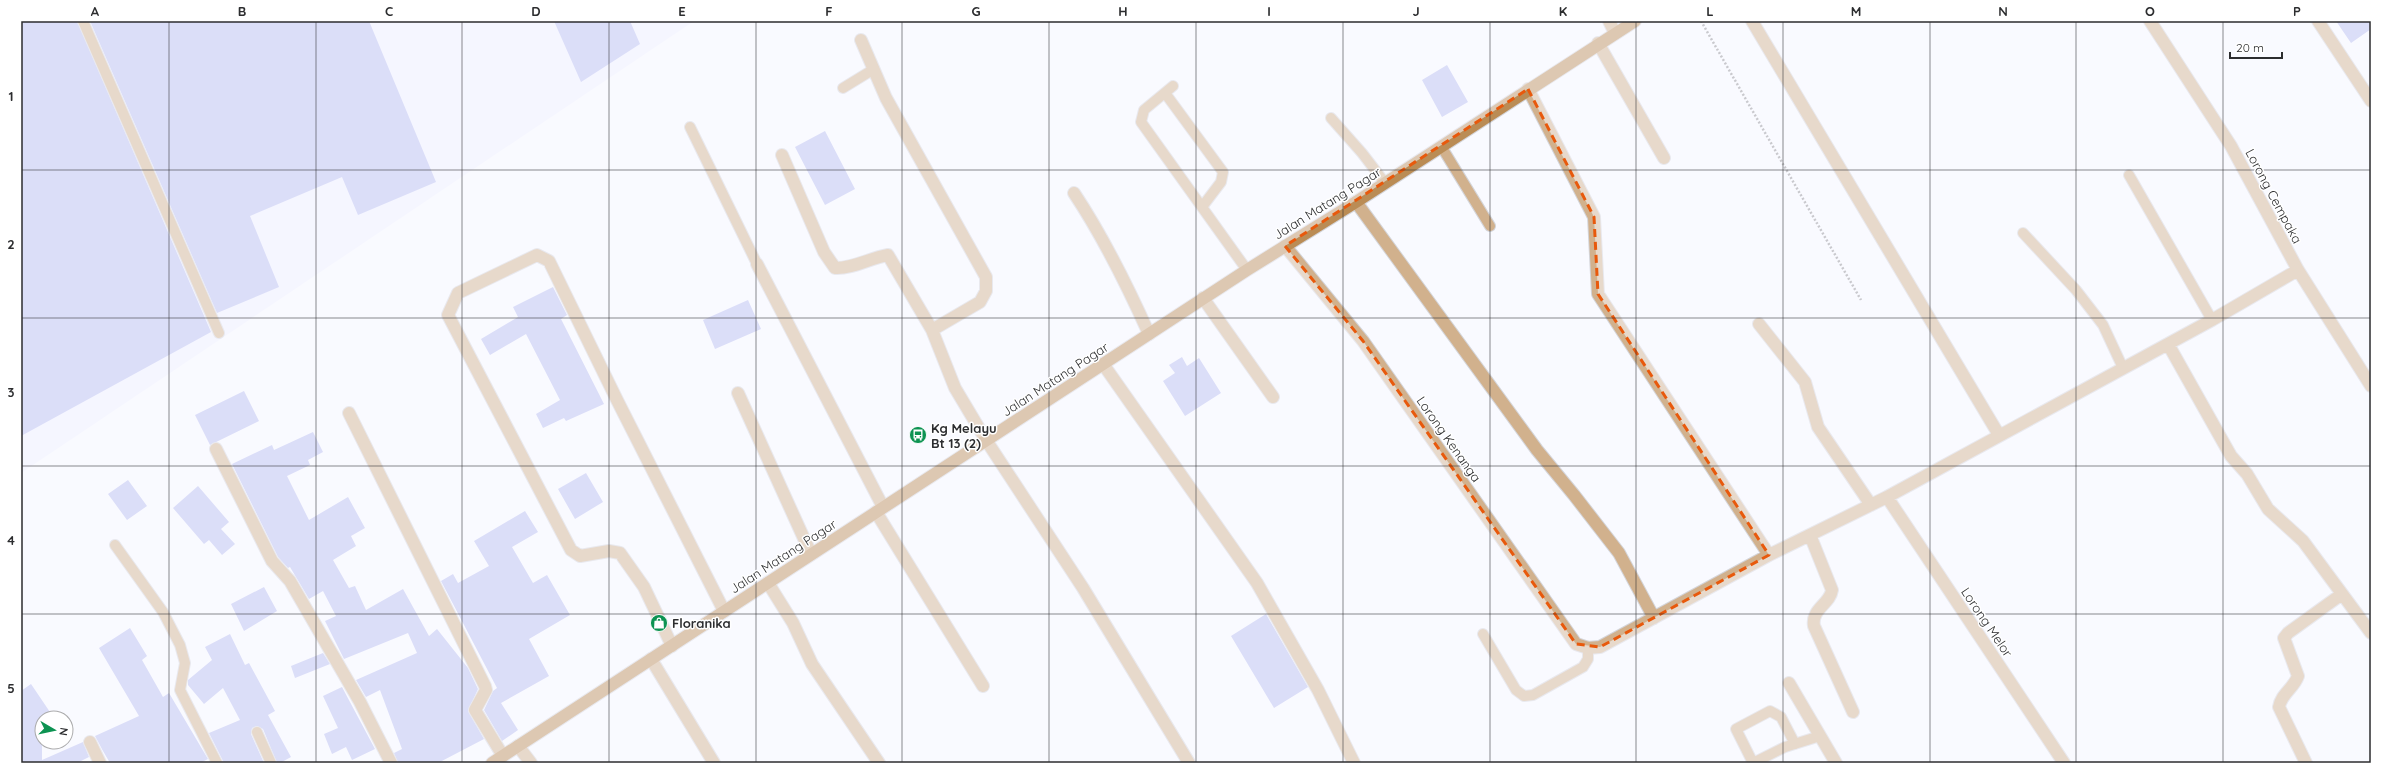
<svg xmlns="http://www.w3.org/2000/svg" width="2392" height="784" font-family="Quicksand,sans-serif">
<rect width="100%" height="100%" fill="#f9faff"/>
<path fill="#eff1ff" d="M 21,21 L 694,21 L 21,473 Z"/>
<path fill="#b6bcf0" d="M 21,21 L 77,21 L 211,332 L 21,436 Z
M 90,21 L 369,21 L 436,182 L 358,215 L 342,177 L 250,216 L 279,287 L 217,313 Z
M 554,21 L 630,21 L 640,44 L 581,82 Z
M 2336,21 L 2371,21 L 2371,29 L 2351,43 Z
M 1447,65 L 1468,102 L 1442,117 L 1422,80 Z
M 825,131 L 855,189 L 825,205 L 795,147 Z
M 553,287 L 567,315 L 561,319 L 604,404 L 566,421 L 564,418 L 543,428 L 536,414 L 560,400 L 526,334 L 490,355 L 481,339 L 518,317 L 513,307 Z
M 748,300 L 761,329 L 715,349 L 703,320 Z
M 1182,357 L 1187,366 L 1199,358 L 1221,393 L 1185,416 L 1163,381 L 1175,373 L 1169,365 Z
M 244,391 L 259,421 L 210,445 L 195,415 Z
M 313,432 L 323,452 L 308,460 L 310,465 L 287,476 L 309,520 L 348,497 L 365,528 L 351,536 L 356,546 L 333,560 L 349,588 L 355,586 L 366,610 L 403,589 L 429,636 L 437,629 L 468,668 L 478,689 L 468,711 L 484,739 L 438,763 L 398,763 L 394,753 L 402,749 L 380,690 L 366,697 L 356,680 L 417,653 L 408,633 L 344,659 L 325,621 L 336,616 L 323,591 L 309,599 L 290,567 L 288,568 L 278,557 L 232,464 L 272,445 L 274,450 Z
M 586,473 L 603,502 L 575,519 L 558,489 Z
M 128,480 L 147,506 L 127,520 L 108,494 Z
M 198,486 L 229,522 L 221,529 L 235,544 L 222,555 L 209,540 L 204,544 L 173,508 Z
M 525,511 L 538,532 L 512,547 L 533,583 L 547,575 L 570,615 L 529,639 L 549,676 L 501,703 L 518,730 L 502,741 L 484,710 L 493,691 L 497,688 L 441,581 L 453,574 L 458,583 L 489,566 L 474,541 Z
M 264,587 L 277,611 L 244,631 L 231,604 Z
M 1266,614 L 1308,687 L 1274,708 L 1231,636 Z
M 130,628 L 147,656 L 142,660 L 163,697 L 169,693 L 208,759 L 200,763 L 110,763 L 103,751 L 95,736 L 139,716 L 99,648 Z
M 230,634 L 245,665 L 249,663 L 275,711 L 268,715 L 291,757 L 280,763 L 277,763 L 263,729 L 257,726 L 252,728 L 251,734 L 264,763 L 224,763 L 209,733 L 240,720 L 223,688 L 204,704 L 188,685 L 188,680 L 212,660 L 205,647 Z
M 323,653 L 330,664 L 295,678 L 291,666 Z
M 31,684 L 54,718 L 42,718 L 42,760 L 83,742 L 89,757 L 77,763 L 21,763 L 21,691 Z
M 342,687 L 375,749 L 352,760 L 346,747 L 332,754 L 324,734 L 338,728 L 323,696 Z"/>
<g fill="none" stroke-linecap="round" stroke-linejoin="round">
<g stroke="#d4d5da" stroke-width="12">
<path id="lane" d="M 83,21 L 219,333
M 1173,86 L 1144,110 L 1141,122 L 1247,270
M 843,88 L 874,69
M 1165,93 L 1223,172 L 1221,182 L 1202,207
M 1331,118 L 1362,153 L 1385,183
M 690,127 L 757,264
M 1441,146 L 1490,226
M 2129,175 L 2212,320
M 2023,233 L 2076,290 L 2103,325 L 2123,368
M 115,545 L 163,612 L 180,645 L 185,663 L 180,690 L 217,763
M 1483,634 L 1516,690 L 1524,696 L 1533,695 L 1583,667 L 1588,659 L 1588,648
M 257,732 L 271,763
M 1795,744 L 1781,717 L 1770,711 L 1736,729 L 1753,763 L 1785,747 L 1820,736"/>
</g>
<g stroke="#d4d5da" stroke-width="14">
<path id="street" d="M 1609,21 L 1615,33
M 1752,21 L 1999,435
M 2150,21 L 2231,146 L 2298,270 L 2371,386
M 2318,21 L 2371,101
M 861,40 L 886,98 L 986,277 L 986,291 L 980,302 L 932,330
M 1598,43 L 1664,158
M 1528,89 L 1594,217 L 1598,294 L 1769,555
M 782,155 L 824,252 L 835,268 C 852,269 870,258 888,255 L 932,330 L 955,388 L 986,440 L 1083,588 L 1189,763
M 1074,193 C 1104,238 1127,285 1149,334
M 1356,202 L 1537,450 L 1574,495 L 1619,553 L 1654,618
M 1285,246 L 1363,341 L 1576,644 L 1588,648 L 1600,647 L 1769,555 L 1887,497 L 2212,320 L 2298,270
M 757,264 L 883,507
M 1203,298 L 1273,397
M 1759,324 L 1805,382 L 1818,427 L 1871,505
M 2168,344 L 2231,456 L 2247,474 L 2268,509 L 2303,541 L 2371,633
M 1103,364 L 1257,583 L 1318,690 L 1354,763
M 738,393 L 811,554
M 349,413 L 485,686 L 486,690 L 475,710 L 503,756
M 216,449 L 272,561 L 290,581 L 360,702 L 391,763
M 1887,497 L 2064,763
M 876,512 L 983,686
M 1810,535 L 1832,590 C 1830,604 1811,609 1814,626 L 1853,712
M 768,583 L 793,623 L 812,664 L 879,763
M 672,646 L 644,587 L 620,553 L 609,551 L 580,556 L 571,550 L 448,315 L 458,293 L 537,255 L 549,261 L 617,400 L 724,611
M 651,659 L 714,763
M 1789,683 L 1836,763
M 90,742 L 100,763
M 518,746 L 531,763
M 2306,763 L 2279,707 C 2281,694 2294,688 2298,676 L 2284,638 L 2288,633 L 2342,594"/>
</g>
<g stroke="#d4d5da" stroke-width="14">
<path id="secondary" d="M 492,763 L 1247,270 L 1356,202 L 1635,21"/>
</g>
<path stroke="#8e8f92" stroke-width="2.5" stroke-dasharray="2 2" stroke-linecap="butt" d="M 1701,21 L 1861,300"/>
<use href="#lane" stroke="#d1b18d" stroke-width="10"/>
<use href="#street" stroke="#d1b18d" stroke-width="12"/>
<use href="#secondary" stroke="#ba8c55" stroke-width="12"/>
</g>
<path d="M0 0H2392V784H0ZM 1528,89 L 1594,217 L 1598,294 L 1769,555 L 1600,647 L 1576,644 L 1363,341 L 1285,246 Z" fill="#f9faff" fill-opacity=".55" fill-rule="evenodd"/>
<path fill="none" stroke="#e8590c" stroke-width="3" stroke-dasharray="8 5" stroke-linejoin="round" d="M 1528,89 L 1594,217 L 1598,294 L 1769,555 L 1600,647 L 1576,644 L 1363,341 L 1285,246 Z"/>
<path fill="none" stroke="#2c2d2f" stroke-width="1" stroke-opacity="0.55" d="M 169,21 L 169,763M 316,21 L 316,763M 462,21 L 462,763M 609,21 L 609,763M 756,21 L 756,763M 902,21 L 902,763M 1049,21 L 1049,763M 1196,21 L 1196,763M 1343,21 L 1343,763M 1490,21 L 1490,763M 1636,21 L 1636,763M 1783,21 L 1783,763M 1930,21 L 1930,763M 2076,21 L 2076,763M 2223,21 L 2223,763M 21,170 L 2371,170M 21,318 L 2371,318M 21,466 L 2371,466M 21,614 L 2371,614"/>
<defs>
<g id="bus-disc" transform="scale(0.9)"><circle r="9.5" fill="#0d9352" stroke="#fff"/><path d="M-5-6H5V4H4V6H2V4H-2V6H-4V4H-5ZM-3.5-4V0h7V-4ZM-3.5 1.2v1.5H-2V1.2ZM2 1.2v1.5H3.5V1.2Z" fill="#fff"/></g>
<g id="shop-disc" transform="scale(0.9)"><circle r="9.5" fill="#0d9352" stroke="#fff"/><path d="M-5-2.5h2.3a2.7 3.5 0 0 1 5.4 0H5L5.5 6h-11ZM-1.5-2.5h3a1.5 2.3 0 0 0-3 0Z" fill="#fff"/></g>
</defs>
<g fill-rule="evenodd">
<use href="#bus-disc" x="918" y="435"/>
<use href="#shop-disc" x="659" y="623"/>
</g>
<g text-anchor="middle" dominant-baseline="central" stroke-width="3" stroke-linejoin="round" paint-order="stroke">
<g font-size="13" fill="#2c2d2f" stroke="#fff">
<text transform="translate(2274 196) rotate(62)">Lorong Cempaka</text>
<text transform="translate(1327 203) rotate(-32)">Jalan Matang Pagar</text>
<text transform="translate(1055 379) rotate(-33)">Jalan Matang Pagar</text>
<text transform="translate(1449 439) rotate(55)">Lorong Kenanga</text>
<text transform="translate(783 556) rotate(-33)">Jalan Matang Pagar</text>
<text transform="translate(1987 622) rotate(56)">Lorong Melor</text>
</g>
<g font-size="13" font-weight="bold" fill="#2c2d2f" stroke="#fff" text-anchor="start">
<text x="931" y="428">Kg Melayu<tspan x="931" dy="15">Bt 13 (2)</tspan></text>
<text x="672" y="623">Floranika</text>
</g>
</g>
<rect width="2392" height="784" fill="none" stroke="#ffffff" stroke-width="44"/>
<g transform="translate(54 730) rotate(99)"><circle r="19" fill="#ffffff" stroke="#ababac"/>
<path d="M0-3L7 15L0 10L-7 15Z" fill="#0d9352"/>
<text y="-6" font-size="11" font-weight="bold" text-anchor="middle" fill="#2c2d2f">N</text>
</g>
<path d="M2230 52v6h52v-6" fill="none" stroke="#2c2d2f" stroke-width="2"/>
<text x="2236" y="52" font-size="12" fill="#2c2d2f" stroke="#ffffff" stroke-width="3" paint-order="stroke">20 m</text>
<rect x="22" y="22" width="2348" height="740" fill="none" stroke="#2c2d2f" stroke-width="1.5"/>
<g font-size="13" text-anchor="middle" font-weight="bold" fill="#2c2d2f">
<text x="95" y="16">A</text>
<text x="242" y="16">B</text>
<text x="389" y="16">C</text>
<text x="536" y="16">D</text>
<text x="682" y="16">E</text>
<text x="829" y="16">F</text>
<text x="976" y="16">G</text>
<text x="1123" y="16">H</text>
<text x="1269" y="16">I</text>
<text x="1416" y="16">J</text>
<text x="1563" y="16">K</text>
<text x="1710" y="16">L</text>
<text x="1856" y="16">M</text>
<text x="2003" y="16">N</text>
<text x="2150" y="16">O</text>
<text x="2297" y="16">P</text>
<text x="11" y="101">1</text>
<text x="11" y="249">2</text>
<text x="11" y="397">3</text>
<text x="11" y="545">4</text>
<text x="11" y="693">5</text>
</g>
</svg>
